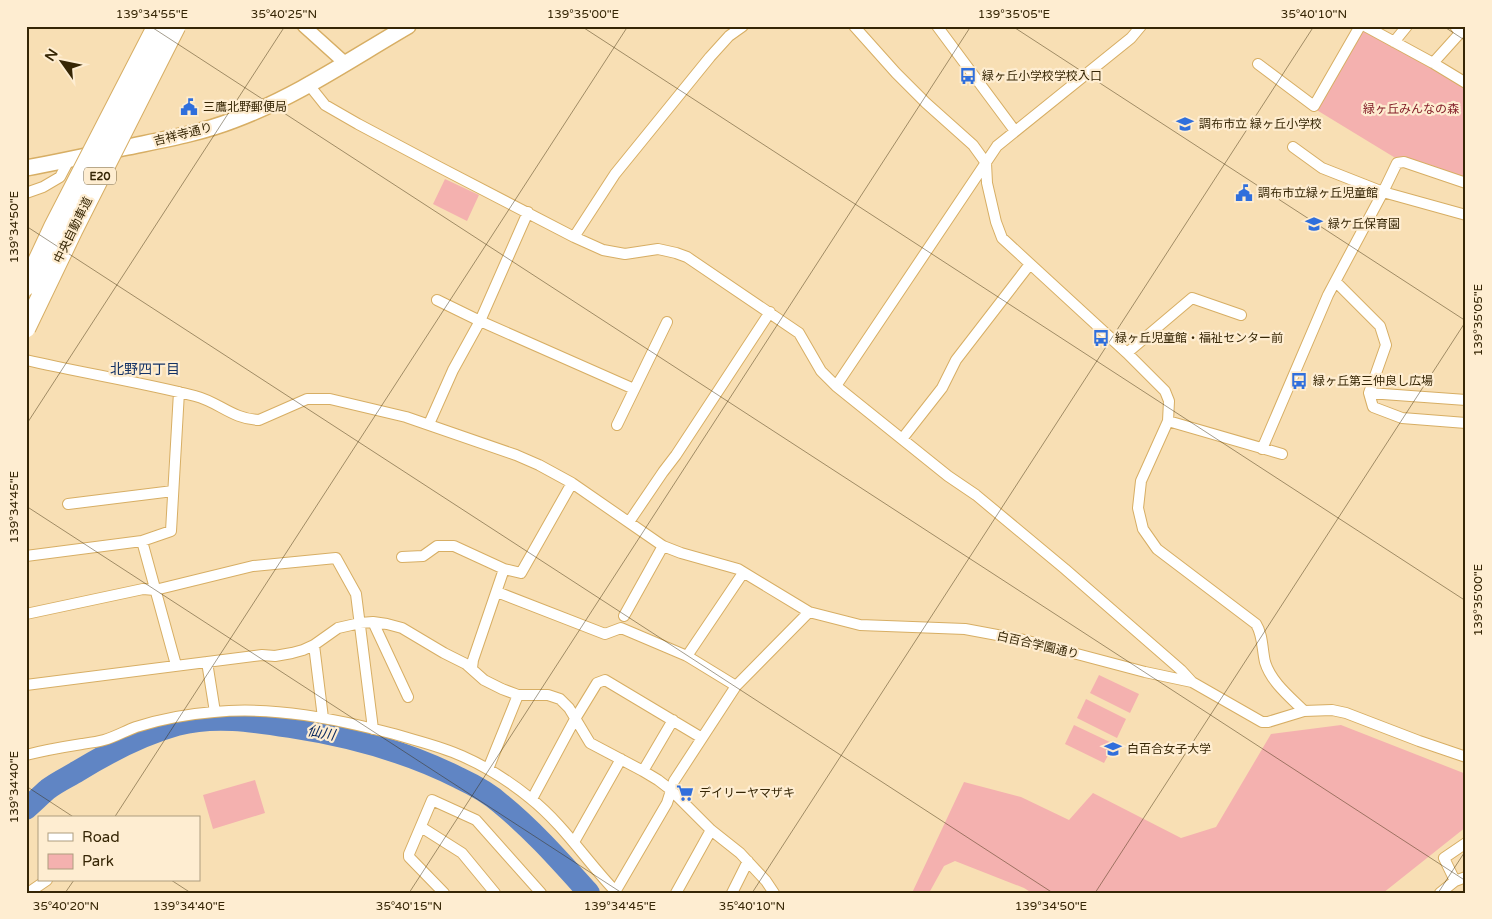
<svg xmlns="http://www.w3.org/2000/svg" width="1492" height="919" font-family="'Varela Round','Noto Sans JP',sans-serif">
<rect width="100%" height="100%" fill="#f8dfb4"/>
<path fill="#f4b1af" d="M 1360,26 L 1466,83 L 1466,183 L 1402,162 L 1315,109 Z
M 445,179 L 479,195 L 467,221 L 433,204 Z
M 1099,675 L 1139,694 L 1130,713 L 1090,693 Z
M 1086,699 L 1126,719 L 1117,738 L 1077,718 Z
M 1074,725 L 1114,744 L 1104,763 L 1065,744 Z
M 1341,725 L 1466,774 L 1466,827 L 1383,893 L 1032,893 L 1024,888 L 955,861 L 944,866 L 929,893 L 912,893 L 964,782 L 1021,797 L 1069,820 L 1093,793 L 1181,838 L 1216,827 L 1271,734 Z
M 255,780 L 265,813 L 213,829 L 203,795 Z"/>
<g fill="none" stroke-linecap="round" stroke-linejoin="round">
<path stroke="#6085c4" stroke-width="22" d="M 26,809 C 34,802 41,795 48,789 C 57,782 68,777 78,771 C 109,752 141,735 177,725 C 214,715 252,721 290,727 C 349,736 406,751 459,778 C 474,785 489,793 501,804 C 533,830 561,862 589,893"/>
<g stroke="#d7ae64" stroke-width="12">
<path id="minor" d="M 854,26 L 896,73 L 926,103 L 973,145 L 986,163 L 987,183 L 996,222 L 1002,238 L 1127,353 L 1165,391 L 1169,401 L 1168,421 L 1141,481 L 1138,508 L 1143,529 L 1157,549 L 1256,624 C 1263,635 1262,649 1265,662 C 1271,682 1290,697 1304,711
M 937,26 L 1015,131
M 1365,26 L 1433,63 L 1466,83
M 1394,42 L 1407,26
M 1433,63 L 1460,33 L 1455,26
M 1258,64 L 1314,106 L 1360,26
M 309,85 L 325,105 L 358,124 L 439,167 L 574,237 L 603,250 L 625,254 L 658,249 L 676,253 L 687,257 L 799,333 L 821,371 L 836,386 L 948,476 L 976,495 L 1065,569 L 1181,670 L 1192,682
M 1293,147 L 1322,168 L 1383,192 L 1466,215
M 26,193 L 43,187 L 60,177 L 69,160
M 574,237 L 615,174 L 710,57 L 729,36 L 743,26
M 1336,282 L 1380,326 L 1386,345 L 1369,393 L 1373,407 L 1402,418 L 1466,423
M 437,300 L 480,321 L 634,389
M 1127,353 L 1192,298 L 1241,315
M 26,360 C 82,373 140,382 195,396 C 219,402 232,419 259,420 L 307,399 L 330,399 L 406,417 L 516,455 L 539,465 L 572,483 L 663,546 L 681,553 L 738,569 L 809,612 L 860,625 L 965,629 L 1024,640 L 1145,672 L 1192,682 L 1262,722 L 1268,722 L 1304,711 L 1332,710 L 1346,713 L 1419,741 L 1466,757
M 836,386 L 997,146 L 1131,38 L 1141,26
M 1369,393 L 1466,400
M 1168,421 L 1282,454
M 429,424 L 453,370 L 480,321 L 528,212
M 617,425 L 667,322
M 902,439 L 942,388 L 956,360 L 1030,264
M 1262,449 L 1328,295 L 1383,192 L 1397,163 L 1404,162 L 1466,183
M 68,504 L 173,491
M 629,522 L 663,472 L 676,455 L 770,312
M 142,541 L 176,665
M 26,556 L 142,541 L 171,531 L 179,392
M 402,557 L 423,556 L 437,546 L 454,546 L 504,569 L 521,573 L 572,483
M 497,592 L 605,634 L 621,628 L 687,656 L 736,686
M 26,614 L 143,589 L 155,590 L 253,566 L 336,558 L 356,594 L 373,729
M 624,616 L 663,546
M 373,622 L 408,697
M 314,645 L 323,718
M 687,656 L 743,573
M 207,662 L 215,712
M 472,668 L 473,660 L 504,569
M 26,685 L 262,655 L 275,656 L 292,653 L 303,650 L 314,645 L 338,628 L 360,623 L 373,622 L 387,624 L 402,628 L 444,653 L 466,664 L 484,680 L 502,689 L 518,695 L 548,695 L 560,699 L 569,708 L 590,743 L 643,771 L 658,780 L 671,790 L 711,830 L 740,853 L 766,881 L 774,893
M 26,755 C 45,750 63,747 82,744 C 89,743 97,742 104,740 C 115,737 125,731 136,727 C 161,719 188,714 214,712 C 274,706 336,719 394,734 C 417,741 440,746 462,756 C 487,767 509,781 530,798 C 564,825 587,862 617,893
M 488,769 L 518,695
M 643,771 L 673,720
M 532,799 L 575,719 L 597,683 L 605,680 L 702,738
M 421,827 L 462,853 L 495,893
M 574,842 L 621,759
M 1455,881 L 1466,877
M 615,892 L 667,803 L 674,781 L 736,686 L 809,612
M 28,893 L 47,880
M 444,893 L 409,857 L 409,854 L 432,800 L 476,820 L 541,893
M 676,893 L 711,830
M 732,893 L 748,861
M 1440,893 L 1455,881 L 1444,858 L 1466,843"/>
</g>
<g stroke="#d7ae64" stroke-width="15">
<path id="tertiary" d="M 304,26 L 345,63"/>
</g>
<g stroke="#d7ae64" stroke-width="18">
<path id="secondary" d="M 26,168 C 59,162 91,155 123,148 C 161,140 198,134 234,120 C 296,97 351,59 408,26"/>
</g>
<use href="#minor" stroke="#fff" stroke-width="10"/>
<use href="#tertiary" stroke="#fff" stroke-width="12"/>
<use href="#secondary" stroke="#fff" stroke-width="15"/>
<g stroke="#d7ae64" stroke-width="21" stroke-linecap="butt">
<path id="motorway-bridge" d="M 26,286 L 54,226 L 157,26
M 26,328 L 73,230 L 176,26"/>
</g>
<use href="#motorway-bridge" stroke="#fff" stroke-width="19"/>
</g>
<path fill="none" stroke="#362605" stroke-width="1" stroke-opacity="0.45" d="M 150,26 L 1466,881M 581,26 L 1466,601M 1012,26 L 1466,321M 1443,26 L 1466,41M 26,226 L 1053,893M 26,425 L 285,26M 26,506 L 622,893M 26,786 L 75,818M 114,818 L 628,26M 171,880 L 191,893M 65,893 L 74,880M 409,893 L 971,26M 752,893 L 1314,26M 1095,893 L 1466,321M 1438,893 L 1466,850"/>
<defs>
<g id="bus-bare" transform="scale(1.35)"><path d="M-5-6H5V4H4V6H2V4H-2V6H-4V4H-5ZM-3.5-4V0h7V-4ZM-3.5 1.2v1.5H-2V1.2ZM2 1.2v1.5H3.5V1.2Z" fill="#306fdc" stroke="#feedd1" stroke-width="2.5" paint-order="stroke"/></g>
<g id="civic-bare" transform="scale(1.35)"><path d="M-.6-6.5H3V-4.5H.6V-3L4-1V1h2V6H-6V1h2V-1L-.6-3ZM-1.2 2.5V6h2.4V2.5Z" fill="#306fdc" stroke="#feedd1" stroke-width="2.5" paint-order="stroke"/></g>
<g id="school-bare" transform="scale(1.35)"><path d="M0-5L7-2L0 1L-7-2ZM-4 1L0 2.5L4 1V4Q0 6-4 4Z" fill="#306fdc" stroke="#feedd1" stroke-width="2.5" paint-order="stroke"/></g>
<g id="university-bare" transform="scale(1.35)"><path d="M0-5L7-2L0 1L-7-2ZM-4 1L0 2.5L4 1V4Q0 6-4 4Z" fill="#306fdc" stroke="#feedd1" stroke-width="2.5" paint-order="stroke"/></g>
<g id="supermarket-bare" transform="scale(1.35)"><path d="M-6-5.5h2.5l.6 2H6L4.5 2H-2.5L-4.4-4H-6ZM-1.5 3.2a1.3 1.3 0 1 0 .1 0ZM3 3.2a1.3 1.3 0 1 0 .1 0Z" fill="#306fdc" stroke="#feedd1" stroke-width="2.5" paint-order="stroke"/></g>
</defs>
<g fill-rule="evenodd">
<use href="#bus-bare" x="968" y="76"/>
<use href="#civic-bare" x="189" y="107"/>
<use href="#school-bare" x="1185" y="124"/>
<use href="#civic-bare" x="1244" y="193"/>
<use href="#school-bare" x="1314" y="224"/>
<use href="#bus-bare" x="1101" y="338"/>
<use href="#bus-bare" x="1299" y="381"/>
<use href="#university-bare" x="1113" y="749"/>
<use href="#supermarket-bare" x="685" y="793"/>
</g>
<g text-anchor="middle" dominant-baseline="central" stroke-width="4.5" stroke-linejoin="round" paint-order="stroke">
<rect fill="#feedd1" stroke="#726242" stroke-width="1" x="84" y="167.5" width="32" height="17" rx="4"/>
<g font-size="11" font-weight="bold" fill="#362605">
<text x="100" y="176">E20</text>
</g>
<g font-size="12" fill="#362605" stroke="#feedd1" text-anchor="start">
<text x="982" y="76">緑ヶ丘小学校学校入口</text>
<text x="203" y="107">三鷹北野郵便局</text>
<text x="1199" y="124">調布市立 緑ヶ丘小学校</text>
<text x="1258" y="193">調布市立緑ヶ丘児童館</text>
<text x="1328" y="224">緑ケ丘保育園</text>
<text x="1115" y="338">緑ヶ丘児童館・福祉センター前</text>
<text x="1313" y="381">緑ヶ丘第三仲良し広場</text>
<text x="1127" y="749">白百合女子大学</text>
<text x="699" y="793">デイリーヤマザキ</text>
</g>
<g font-size="12" fill="#831f29" stroke="#feedd1">
<text x="1411" y="109">緑ヶ丘みんなの森</text>
</g>
<g font-size="12" fill="#362605" stroke="#feedd1">
<text transform="translate(183 134) rotate(-14)">吉祥寺通り</text>
<text transform="translate(73 230) rotate(-64)">中央自動車道</text>
<text transform="translate(1038 645) rotate(13)">白百合学園通り</text>
</g>
<g font-size="14" fill="#133266" stroke="#feedd1">
<text x="145" y="369">北野四丁目</text>
</g>
<g font-size="14" font-style="italic" fill="#05255e" stroke="#feedd1">
<text transform="translate(321 733) rotate(10)">仙川</text>
</g>
</g>
<rect width="1492" height="919" fill="none" stroke="#feedd1" stroke-width="55"/>
<rect x="38" y="816" width="162" height="65" fill="#feedd1" stroke="#ae9d7f"/>
<rect x="48" y="833" width="25" height="8" fill="#ffffff" stroke="#ae9d7f"/>
<text x="82" y="842" font-size="15" fill="#362605">Road</text>
<rect x="48" y="854" width="25" height="15" fill="#f4b1af" stroke="#ae9d7f"/>
<text x="82" y="866" font-size="15" fill="#362605">Park</text>
<g transform="translate(62 62) rotate(303)" stroke="#feedd1" stroke-width="4" paint-order="stroke">
<path d="M0-4L9 19L0 12L-9 19Z" fill="#362605"/>
<text y="-8" font-size="14" font-weight="bold" text-anchor="middle" fill="#362605">N</text>
</g>
<rect x="28" y="28" width="1436" height="864" fill="none" stroke="#362605" stroke-width="2"/>
<g font-size="12" text-anchor="middle" fill="#362605">
<text x="152" y="18">139°34'55"E</text>
<text x="284" y="18">35°40'25"N</text>
<text x="583" y="18">139°35'00"E</text>
<text x="1014" y="18">139°35'05"E</text>
<text x="1314" y="18">35°40'10"N</text>
<text transform="translate(14 227) rotate(-90)" y="4">139°34'50"E</text>
<text transform="translate(1478 320) rotate(-90)" y="4">139°35'05"E</text>
<text transform="translate(14 507) rotate(-90)" y="4">139°34'45"E</text>
<text transform="translate(1478 600) rotate(-90)" y="4">139°35'00"E</text>
<text transform="translate(14 787) rotate(-90)" y="4">139°34'40"E</text>
<text x="66" y="910">35°40'20"N</text>
<text x="189" y="910">139°34'40"E</text>
<text x="409" y="910">35°40'15"N</text>
<text x="620" y="910">139°34'45"E</text>
<text x="752" y="910">35°40'10"N</text>
<text x="1051" y="910">139°34'50"E</text>
</g>
</svg>
